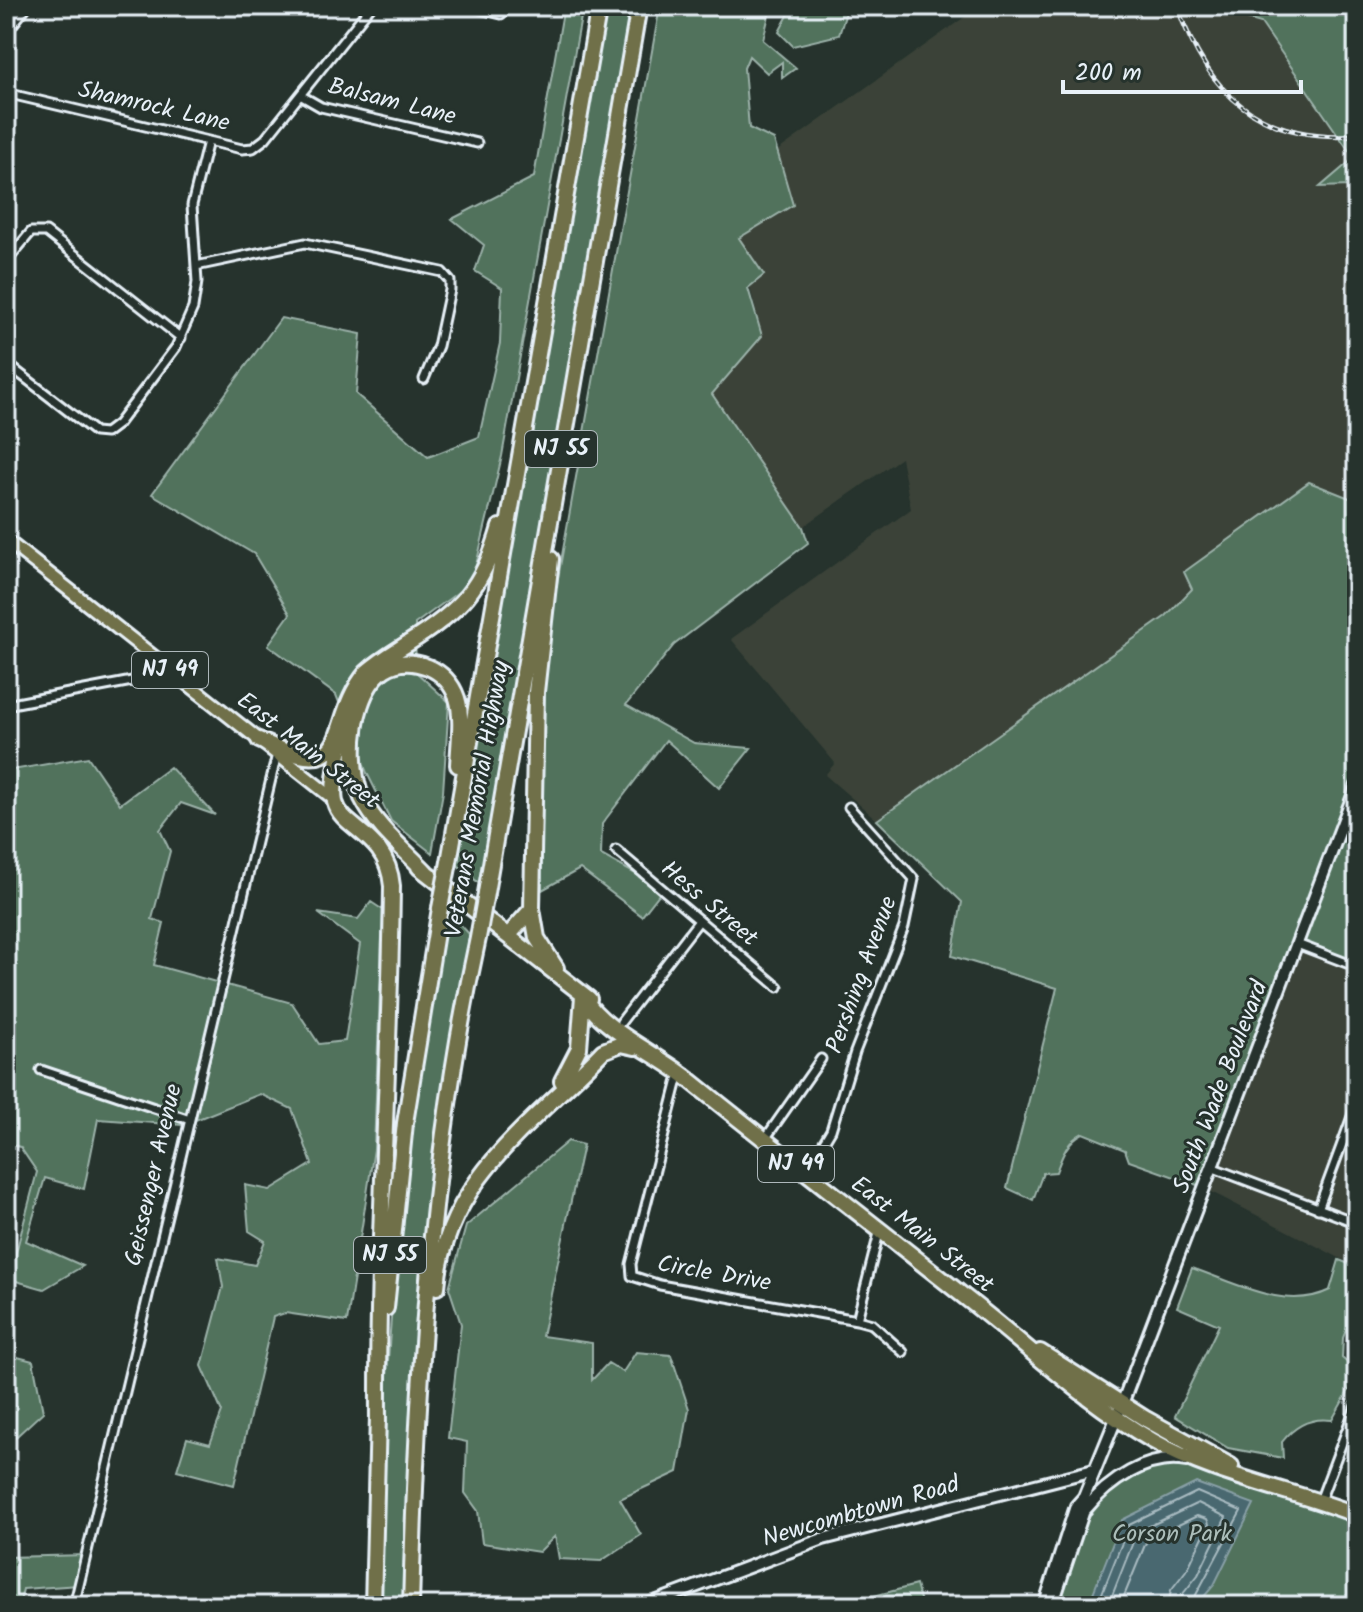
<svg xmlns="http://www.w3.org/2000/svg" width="1363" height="1612" font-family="Kalam,sans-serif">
<rect width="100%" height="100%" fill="#26332d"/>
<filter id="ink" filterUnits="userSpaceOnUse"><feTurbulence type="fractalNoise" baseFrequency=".0125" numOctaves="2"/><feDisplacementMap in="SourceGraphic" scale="16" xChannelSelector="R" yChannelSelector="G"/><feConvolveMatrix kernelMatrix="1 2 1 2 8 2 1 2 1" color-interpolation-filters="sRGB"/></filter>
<g filter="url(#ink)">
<path fill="#3a4238" d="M 980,6 L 1202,6 L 1261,23 L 1355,159 L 1322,187 L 1351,186 L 1357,192 L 1357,501 L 1309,482 L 1184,572 L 1193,589 L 1166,616 L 877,820 L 825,775 L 835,763 L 731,639 L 911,509 L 901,458 L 803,527 L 711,394 L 762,336 L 738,238 L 793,205 L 777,151 Z
M 1294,944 L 1357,967 L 1357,1267 L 1200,1186 Z"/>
<path fill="#51725c" stroke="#9cb2aa" stroke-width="2" d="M 564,6 L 583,6 L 502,456 L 472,582 L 415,624 L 416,672 L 449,702 L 443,792 L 432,853 L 391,821 L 367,773 L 336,695 L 268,645 L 290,614 L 254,554 L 152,494 L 281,318 L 361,334 L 356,394 L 428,457 L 479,437 L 500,343 L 502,288 L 475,271 L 484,245 L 452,219 L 534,177 Z
M 604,6 L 634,6 L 480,884 L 454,862 Z
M 660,6 L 781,6 L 770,11 L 763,40 L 796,68 L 782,78 L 782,62 L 767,73 L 749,56 L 744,68 L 749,128 L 774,140 L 793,205 L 739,238 L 764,275 L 748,288 L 762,336 L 712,394 L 803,527 L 808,543 L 674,645 L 626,705 L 694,743 L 751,748 L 719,788 L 666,740 L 602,824 L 601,855 L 663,889 L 642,916 L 580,869 L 542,890 L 540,679 Z
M 793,6 L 848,6 L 839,35 L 793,46 L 779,32 Z
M 1202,6 L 1357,6 L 1357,192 L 1351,186 L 1320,187 L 1354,158 L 1261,23 Z
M 1309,482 L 1357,501 L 1357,967 L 1294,944 L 1200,1186 L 1129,1161 L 1125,1150 L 1083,1133 C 1067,1141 1062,1156 1056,1172 L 1043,1173 L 1033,1200 L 1007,1188 L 1057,988 L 952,956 L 962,902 L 877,820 L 1166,616 L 1192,589 L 1184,572 Z
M 88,757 L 120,804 L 170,767 L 215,815 L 181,803 L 160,830 L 170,851 L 152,919 L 164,923 L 154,965 L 292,1003 L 319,1044 L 345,1041 L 360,944 L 318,913 L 358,919 L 371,902 L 383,910 L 374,1149 L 347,1322 L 285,1313 L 273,1317 L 234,1485 L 177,1470 L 187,1438 L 210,1444 L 222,1412 L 202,1366 L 223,1287 L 218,1258 L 255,1265 L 265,1241 L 249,1231 L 245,1185 L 270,1190 L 312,1164 L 292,1109 L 260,1094 L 183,1125 L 98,1119 L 84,1189 L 45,1178 L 26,1241 L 83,1266 L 44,1289 L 9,1279 L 37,1172 L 20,1147 L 6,1144 L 6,771 Z
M 446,909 L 472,937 C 423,1157 412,1381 406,1606 L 379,1606 C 381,1515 383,1423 390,1332 C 400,1190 424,1050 446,909 Z
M 568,1141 L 583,1145 L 542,1336 L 592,1343 L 592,1380 L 608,1363 L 623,1372 L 636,1352 L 671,1355 L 689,1409 L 678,1472 L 620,1499 L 641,1535 L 601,1561 L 559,1559 L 555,1536 L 539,1552 L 482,1543 L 478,1511 L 465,1493 L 467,1442 L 448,1438 L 461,1324 L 449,1288 L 466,1226 Z
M 1339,1260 L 1357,1267 L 1357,1317 L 1350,1320 L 1343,1338 L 1342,1358 L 1357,1371 L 1357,1376 L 1332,1420 C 1311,1417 1295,1425 1282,1442 L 1283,1458 L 1228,1448 L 1175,1416 L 1219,1325 L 1177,1307 L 1192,1268 C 1236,1283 1286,1312 1330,1290 Z
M 6,1354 L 33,1361 L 43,1412 L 6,1446 Z
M 1176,1459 L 1357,1515 L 1357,1606 L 1052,1606 L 1085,1510 L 1117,1480 Z
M 86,1555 L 79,1585 L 23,1589 L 19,1606 L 6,1606 L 6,1557 Z
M 916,1585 L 922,1606 L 894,1606 L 893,1601 L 866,1598 Z"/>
<path fill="#48686f" stroke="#889fa6" stroke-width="2" d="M 1196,1483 L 1254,1504 L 1214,1585 L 1196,1606 L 1088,1606 L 1122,1520 Z"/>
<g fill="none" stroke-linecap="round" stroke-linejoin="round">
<path stroke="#a8bac1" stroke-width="2" d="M 1097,1606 L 1129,1525 L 1197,1492 L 1241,1511 L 1190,1606
M 1108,1606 L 1137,1532 L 1198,1503 L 1226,1517 L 1198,1575 L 1182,1595 L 1180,1606
M 1120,1606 L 1147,1540 L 1197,1516 L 1207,1519 L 1209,1524 L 1188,1568 L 1171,1590 L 1168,1606"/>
<g stroke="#e8f1f8" stroke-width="13">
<path id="street" d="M 467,6 L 501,14
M 6,33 L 27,6
M 6,93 L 242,149 L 253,148 L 265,139 L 371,6
M 300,95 L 321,107 L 477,143
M 6,262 L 31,232 L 46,232 L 181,338
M 196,266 L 305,243 L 442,272 L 450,281 L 450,290 L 438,346 L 424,379
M 6,363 L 95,432 L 106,433 L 118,424 L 176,347 L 193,308 L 197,282 L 192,205 L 208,141
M 6,705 L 174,673
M 616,850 L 778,987
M 1297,944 L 1357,967
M 621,1022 L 698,922
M 41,1070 L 187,1119
M 680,1072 L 631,1264 L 632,1276 L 660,1285 L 857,1320 L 872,1324 L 903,1352
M 765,1139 L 821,1059
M 1211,1167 L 1357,1223
M 806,1172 L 831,1130 L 855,1052 L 904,927 L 914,879 L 849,807
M 1318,1209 L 1357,1103
M 857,1320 L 880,1229
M 1320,1501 L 1357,1403
M 74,1606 L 277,754"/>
</g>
<g stroke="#e8f1f8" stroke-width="16">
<path id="secondary" d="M 1085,1510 C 1108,1481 1148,1454 1186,1461
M 644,1606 L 823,1539 L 1094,1470
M 1044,1606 L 1076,1506 L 1084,1497 L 1122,1404 L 1357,785
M 1052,1606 L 1085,1507"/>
</g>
<g stroke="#e8f1f8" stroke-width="17">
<path id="primary" d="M 6,540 L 334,799"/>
</g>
<g stroke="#e8f1f8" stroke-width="20">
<path id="highway" d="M 345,721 C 342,742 331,783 335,802 C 342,830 387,833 392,886 C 390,1065 377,1244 378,1423
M 259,740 C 359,787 323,724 367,672 C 379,661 393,653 407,644 C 460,611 483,588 500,527
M 449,862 L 599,6
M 419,867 L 589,999
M 426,872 C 404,849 376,827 362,798 C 342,754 356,639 428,667 C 442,673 452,684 457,698 C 463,717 459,744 458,765
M 486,893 L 639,6
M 532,909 L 537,938 L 556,968
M 508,936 L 532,909 L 536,692 L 551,559
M 583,996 C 600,1029 656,1053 686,1077 C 779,1152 873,1224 966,1298 C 1032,1349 1079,1398 1153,1441 C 1215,1476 1290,1489 1357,1515
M 562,1081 L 579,1048 L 583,996
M 437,1287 C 445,1180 534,1123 603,1051 L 621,1044 L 635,1047
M 386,1308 L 405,1123 L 440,908
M 1040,1352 L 1144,1418 L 1231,1466
M 373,1606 L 378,1416
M 411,1606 C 417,1382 430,1157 478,938"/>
</g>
<use href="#street" stroke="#26332d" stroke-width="7"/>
<use href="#secondary" stroke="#26332d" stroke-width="10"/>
<use href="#primary" stroke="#70704a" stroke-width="11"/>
<use href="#highway" stroke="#70704a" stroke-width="14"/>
<g stroke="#e8f1f8" stroke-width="5">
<path id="rail" d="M 1177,6 C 1208,94 1259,142 1357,135"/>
</g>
<use href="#rail" stroke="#26332d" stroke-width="2" stroke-dasharray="6" stroke-linecap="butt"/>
<g stroke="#e8f1f8" stroke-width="20" stroke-linecap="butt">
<path id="highway-bridge" d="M 440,908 L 449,862
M 478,938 L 486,893"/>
</g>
<use href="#highway-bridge" stroke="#70704a" stroke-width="14"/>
</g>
</g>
<g text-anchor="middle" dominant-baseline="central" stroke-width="6" stroke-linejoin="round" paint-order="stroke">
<g fill="#26332d" stroke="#aeb8bb" stroke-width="2">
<rect x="525" y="431" width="72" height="36" rx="6"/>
<rect x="132" y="652" width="76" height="36" rx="6"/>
<rect x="758" y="1146" width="76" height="36" rx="6"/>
<rect x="354" y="1237" width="72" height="36" rx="6"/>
</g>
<g font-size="22" font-weight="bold" fill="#e8f1f8">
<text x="561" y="449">NJ 55</text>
<text x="170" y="670">NJ 49</text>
<text x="796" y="1164">NJ 49</text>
<text x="390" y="1255">NJ 55</text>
</g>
<g font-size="24" fill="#e8f1f8" stroke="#26332d">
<text transform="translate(392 102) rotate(14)">Balsam Lane</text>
<text transform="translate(154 107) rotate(13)">Shamrock Lane</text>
<text transform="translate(308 751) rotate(38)">East Main Street</text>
<text transform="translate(478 799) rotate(-80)">Veterans Memorial Highway</text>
<text transform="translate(709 904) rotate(40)">Hess Street</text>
<text transform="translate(862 975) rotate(-70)">Pershing Avenue</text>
<text transform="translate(1221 1087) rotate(-69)">South Wade Boulevard</text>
<text transform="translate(154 1175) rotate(-77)">Geissenger Avenue</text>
<text transform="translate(922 1235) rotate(38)">East Main Street</text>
<text transform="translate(714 1274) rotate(10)">Circle Drive</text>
<text transform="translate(861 1512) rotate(-16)">Newcombtown Road</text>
</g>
<g font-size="24" fill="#acbeba" stroke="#26332d">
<text x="1172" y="1534">Corson Park</text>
</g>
</g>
<rect width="1363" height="1612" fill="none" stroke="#26332d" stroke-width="32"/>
<rect x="16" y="16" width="1331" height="1580" fill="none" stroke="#e8f1f8" stroke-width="3" filter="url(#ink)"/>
<path d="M1063 80v12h238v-12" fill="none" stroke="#e8f1f8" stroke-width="4"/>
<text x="1075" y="80" font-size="24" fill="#e8f1f8" stroke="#26332d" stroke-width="6" paint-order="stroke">200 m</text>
</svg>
